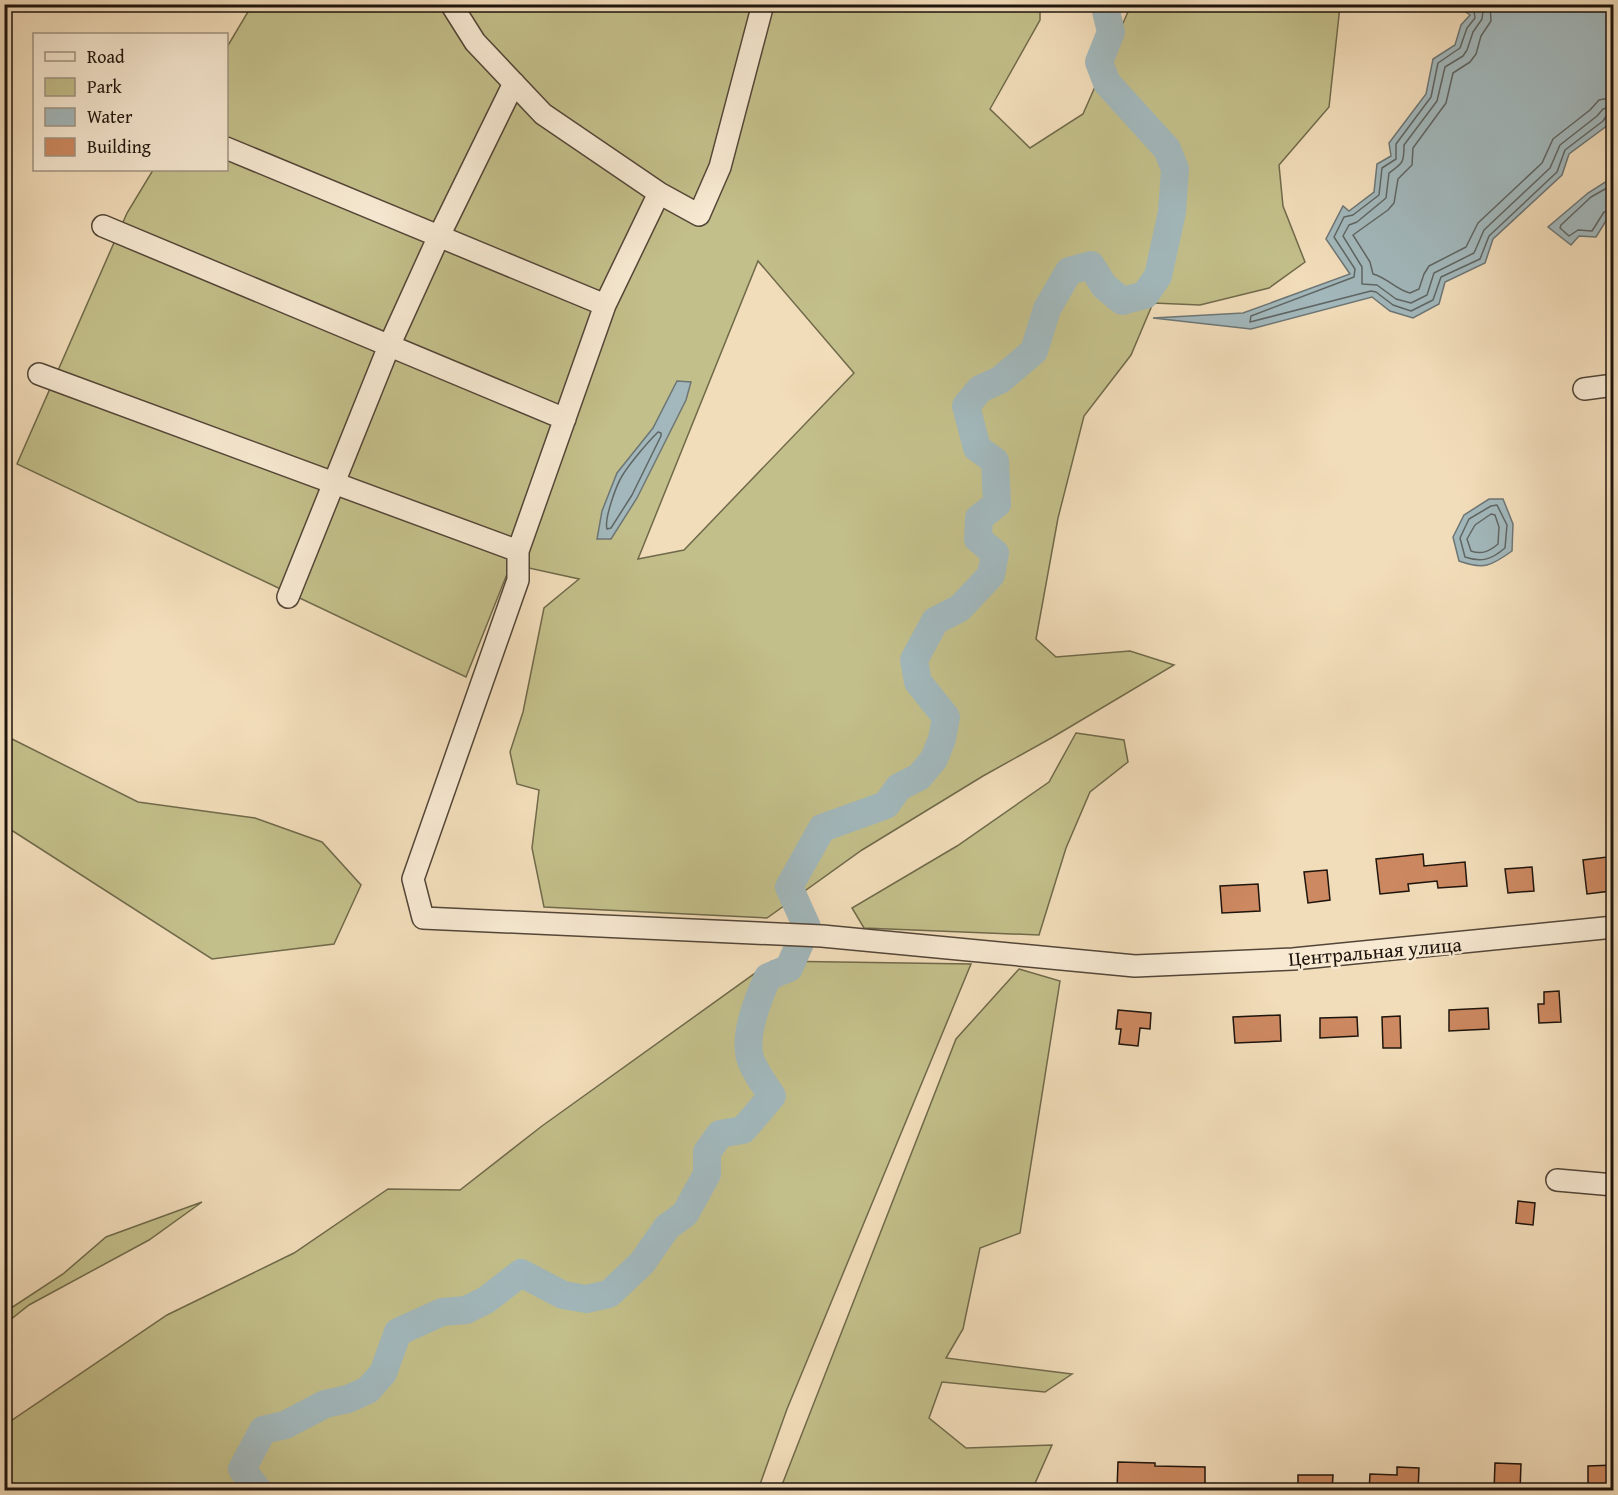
<svg xmlns="http://www.w3.org/2000/svg" width="1618" height="1495" font-family="'Gentium Book Plus',serif">
<rect width="100%" height="100%" fill="#f2ddba"/>
<filter id="stains"><feTurbulence type="fractalNoise" baseFrequency=".00333" numOctaves="4"/><feColorMatrix values="0 0 0 0 .2 0 0 0 0 .09 0 0 0 0 .02 0 0 0 .5 -.17"/></filter>
<radialGradient id="worn" r=".72"><stop offset=".6" stop-color="#630" stop-opacity="0"/><stop offset="1" stop-color="#630" stop-opacity=".3"/></radialGradient>
<path fill="#c3bf8a" stroke="#706a4b" stroke-width="1.5" fill-rule="evenodd" d="M 1320,4 L 1340,6 L 1329,107 L 1279,165 L 1283,206 L 1305,262 L 1269,288 L 1200,305 L 1153,303 L 1131,355 L 1084,416 L 1058,518 L 1036,639 L 1056,657 L 1130,651 L 1174,665 L 1053,737 L 983,776 L 862,850 L 767,918 L 544,907 L 532,848 L 539,790 L 517,784 L 510,752 L 523,712 L 544,608 L 579,579 L 511,564 L 466,677 L 17,464 L 127,213 L 153,170 L 226,170 L 227,47 L 252,5 L 1040,5 L 1040,20 L 990,109 L 1030,148 L 1083,114 L 1131,5 ZM 758,261 L 854,373 L 684,550 L 638,559 Z
M 1076,733 L 1124,740 L 1128,762 L 1090,792 L 1066,848 L 1039,935 L 864,928 L 852,908 L 957,846 L 1049,782 Z
M 4,735 L 138,802 L 255,818 L 322,842 L 361,885 L 334,944 L 212,959 L 5,826 Z
M 772,961 L 971,964 L 787,1409 L 758,1490 L 5,1490 L 5,1425 L 167,1315 L 294,1253 L 388,1189 L 460,1190 L 542,1126 Z
M 1019,969 L 1060,981 L 1020,1233 L 980,1248 L 963,1329 L 946,1358 L 1072,1374 L 1045,1392 L 942,1382 L 929,1418 L 966,1448 L 1052,1445 L 1032,1490 L 780,1490 L 956,1039 Z
M 202,1202 L 149,1240 L 29,1305 L 5,1324 L 5,1312 L 63,1274 L 106,1237 Z"/>
<path fill="#a2b8bc" stroke="#6d7676" stroke-width="1.5" d="M 1456,5 L 1613,5 L 1613,115 L 1608,125 L 1569,154 L 1562,175 L 1493,239 L 1485,263 L 1445,282 L 1439,304 L 1413,318 L 1390,311 L 1372,297 L 1251,329 L 1153,318 L 1243,313 L 1350,274 L 1326,239 L 1343,206 L 1349,211 L 1374,192 L 1377,164 L 1391,156 L 1389,143 L 1426,94 L 1433,59 L 1455,45 L 1461,25 L 1470,15 Z
M 1613,177 L 1613,215 L 1609,216 L 1596,237 L 1579,236 L 1571,245 L 1548,227 L 1588,193 Z
M 677,381 L 691,382 L 686,400 L 637,498 L 611,539 L 597,539 L 602,511 L 617,473 L 653,428 Z
M 1489,499 L 1503,499 L 1513,524 L 1512,551 C 1491,566 1484,570 1459,561 L 1453,537 L 1464,515 Z"/>
<g fill="none" stroke-linecap="round" stroke-linejoin="round">
<path stroke="#606664" stroke-width="1.5" d="M 1466,4 L 1474,11 L 1475,18 L 1467,28 L 1460,48 L 1438,63 L 1431,97 L 1396,144 L 1396,159 L 1382,168 L 1379,195 L 1353,215 L 1344,217 L 1334,237 L 1355,269 L 1354,277 L 1251,316 L 1250,322 L 1371,291 L 1376,292 L 1393,305 L 1411,311 L 1433,300 L 1441,277 L 1480,259 L 1489,236 L 1557,172 L 1565,150 L 1603,121 L 1607,115 L 1614,113
M 1479,4 L 1483,11 L 1482,19 L 1473,32 L 1467,50 L 1463,56 L 1445,67 L 1437,101 L 1404,145 C 1404,163 1403,163 1389,173 L 1386,198 L 1357,222 L 1349,225 L 1343,236 L 1362,267 L 1362,284 L 1377,285 L 1396,299 L 1411,303 L 1427,295 L 1434,273 L 1474,253 L 1484,230 L 1550,168 L 1560,145 L 1597,116 L 1603,109 L 1614,106
M 1490,4 L 1491,21 L 1481,36 L 1476,54 L 1470,62 L 1453,73 L 1446,103 L 1413,148 L 1412,165 L 1398,179 L 1394,203 L 1388,210 L 1353,235 L 1370,262 L 1373,274 C 1388,278 1396,290 1410,293 L 1419,289 L 1424,274 L 1429,266 L 1466,247 L 1478,223 L 1542,163 L 1553,139 L 1590,110 L 1599,100 L 1614,97
M 1614,184 L 1591,197 L 1561,225 L 1560,228 L 1569,236 L 1578,230 L 1592,231 L 1604,212 L 1614,210
M 658,432 L 661,433 L 661,436 L 632,495 L 611,528 L 607,529 C 604,519 616,486 622,476 C 630,463 647,443 658,432 Z
M 1497,505 L 1507,525 L 1505,548 C 1492,559 1482,563 1465,557 L 1460,538 L 1469,519 L 1491,506 Z
M 1491,514 L 1495,515 L 1499,527 L 1498,544 C 1490,551 1482,555 1471,551 L 1467,539 L 1475,525 Z"/>
<path stroke="#a2b8bc" stroke-width="28" d="M 258,1490 L 242,1469 L 263,1430 L 285,1425 L 325,1404 L 348,1399 L 368,1390 L 383,1373 L 398,1332 L 442,1312 L 466,1310 L 486,1300 L 521,1273 L 563,1295 L 586,1299 L 609,1294 L 642,1263 L 667,1227 L 685,1214 L 707,1174 L 707,1152 L 720,1134 L 743,1130 L 772,1096 C 765,1085 757,1075 752,1063 C 741,1041 758,998 768,977 L 789,968 L 807,927 L 789,887 L 822,828 L 886,805 L 899,787 L 919,777 L 934,759 L 942,739 L 946,717 L 918,682 L 914,660 L 935,621 L 960,608 L 991,575 L 995,553 L 978,539 L 979,518 L 997,504 L 995,461 L 977,448 L 966,406 L 980,389 L 1000,380 L 1034,351 L 1047,309 L 1069,271 L 1091,265 L 1104,286 L 1122,301 L 1145,295 L 1158,276 L 1172,212 L 1175,169 L 1167,149 L 1107,83 L 1099,62 L 1111,32 L 1106,11 L 1107,4"/>
</g>
<path fill="#cd8961" stroke="#1e140c" stroke-width="1.5" d="M 1423,854 L 1424,866 L 1465,862 L 1467,886 L 1438,888 L 1437,881 L 1408,884 L 1409,891 L 1380,894 L 1376,859 Z
M 1607,857 L 1611,891 L 1587,894 L 1583,860 Z
M 1532,867 L 1534,891 L 1508,893 L 1505,869 Z
M 1327,870 L 1330,900 L 1308,903 L 1304,872 Z
M 1258,884 L 1260,911 L 1222,913 L 1220,886 Z
M 1559,991 L 1561,1022 L 1539,1023 L 1538,1004 L 1544,1004 L 1544,992 Z
M 1488,1008 L 1489,1029 L 1449,1031 L 1449,1010 Z
M 1118,1010 L 1151,1013 L 1150,1029 L 1140,1028 L 1138,1046 L 1119,1044 L 1121,1029 L 1116,1029 Z
M 1280,1015 L 1281,1041 L 1235,1043 L 1233,1017 Z
M 1400,1016 L 1401,1048 L 1383,1048 L 1382,1017 Z
M 1357,1017 L 1358,1036 L 1320,1038 L 1320,1018 Z
M 1518,1201 L 1535,1203 L 1533,1225 L 1516,1223 Z
M 1118,1462 L 1155,1463 L 1155,1466 L 1205,1467 L 1205,1490 L 1117,1490 Z
M 1495,1463 L 1521,1464 L 1520,1491 L 1494,1491 Z
M 1614,1465 L 1614,1490 L 1588,1490 L 1588,1466 Z
M 1397,1467 L 1419,1468 L 1418,1491 L 1369,1491 L 1370,1474 L 1397,1475 Z
M 1298,1475 L 1333,1475 L 1332,1491 L 1298,1491 Z"/>
<g fill="none" stroke-linecap="round" stroke-linejoin="round">
<g stroke="#534638" stroke-width="24">
<path id="minor" d="M 451,4 L 475,42 L 543,114 L 659,193 L 699,215 L 720,167 L 763,4
M 226,148 L 605,305
M 659,193 L 605,305 L 518,551 L 518,580 L 413,879 L 423,918 L 822,936 L 1135,966 L 1293,959 L 1614,927
M 103,226 L 565,419
M 39,374 L 518,551
M 1584,389 L 1614,385
M 288,597 L 389,346 L 439,236 L 514,83
M 1557,1180 L 1614,1185"/>
</g>
<use href="#minor" stroke="#f7e9d2" stroke-width="21"/>
</g>
<g text-anchor="middle" dominant-baseline="central" stroke-width="5" stroke-linejoin="round" paint-order="stroke">
<g font-size="20" fill="#1e140c" stroke="#f7e9d2">
<text transform="translate(1375 951) rotate(-5)">Центральная улица</text>
</g>
</g>
<rect width="1618" height="1495" fill="none" stroke="#f2ddba" stroke-width="24"/>
<rect x="6" y="6" width="1606" height="1483" fill="none" stroke="#1e140c" stroke-width="3"/>
<rect x="12" y="12" width="1594" height="1471" fill="none" stroke="#1e140c" stroke-width="1.5"/>
<rect x="33" y="33" width="195" height="138" fill="#f7e9d2" stroke="#a09483" stroke-width="1.5"/>
<rect x="45" y="52" width="30" height="9" fill="#f7e9d2" stroke="#a09483" stroke-width="1.5"/>
<text x="87" y="63" font-size="18" fill="#1e140c">Road</text>
<rect x="45" y="78" width="30" height="18" fill="#c3bf8a" stroke="#a09483" stroke-width="1.5"/>
<text x="87" y="93" font-size="18" fill="#1e140c">Park</text>
<rect x="45" y="108" width="30" height="18" fill="#a2b8bc" stroke="#a09483" stroke-width="1.5"/>
<text x="87" y="123" font-size="18" fill="#1e140c">Water</text>
<rect x="45" y="138" width="30" height="18" fill="#cd8961" stroke="#a09483" stroke-width="1.5"/>
<text x="87" y="153" font-size="18" fill="#1e140c">Building</text>
<rect width="100%" height="100%" filter="url(#stains)"/>
<rect width="100%" height="100%" fill="url(#worn)"/>
</svg>
